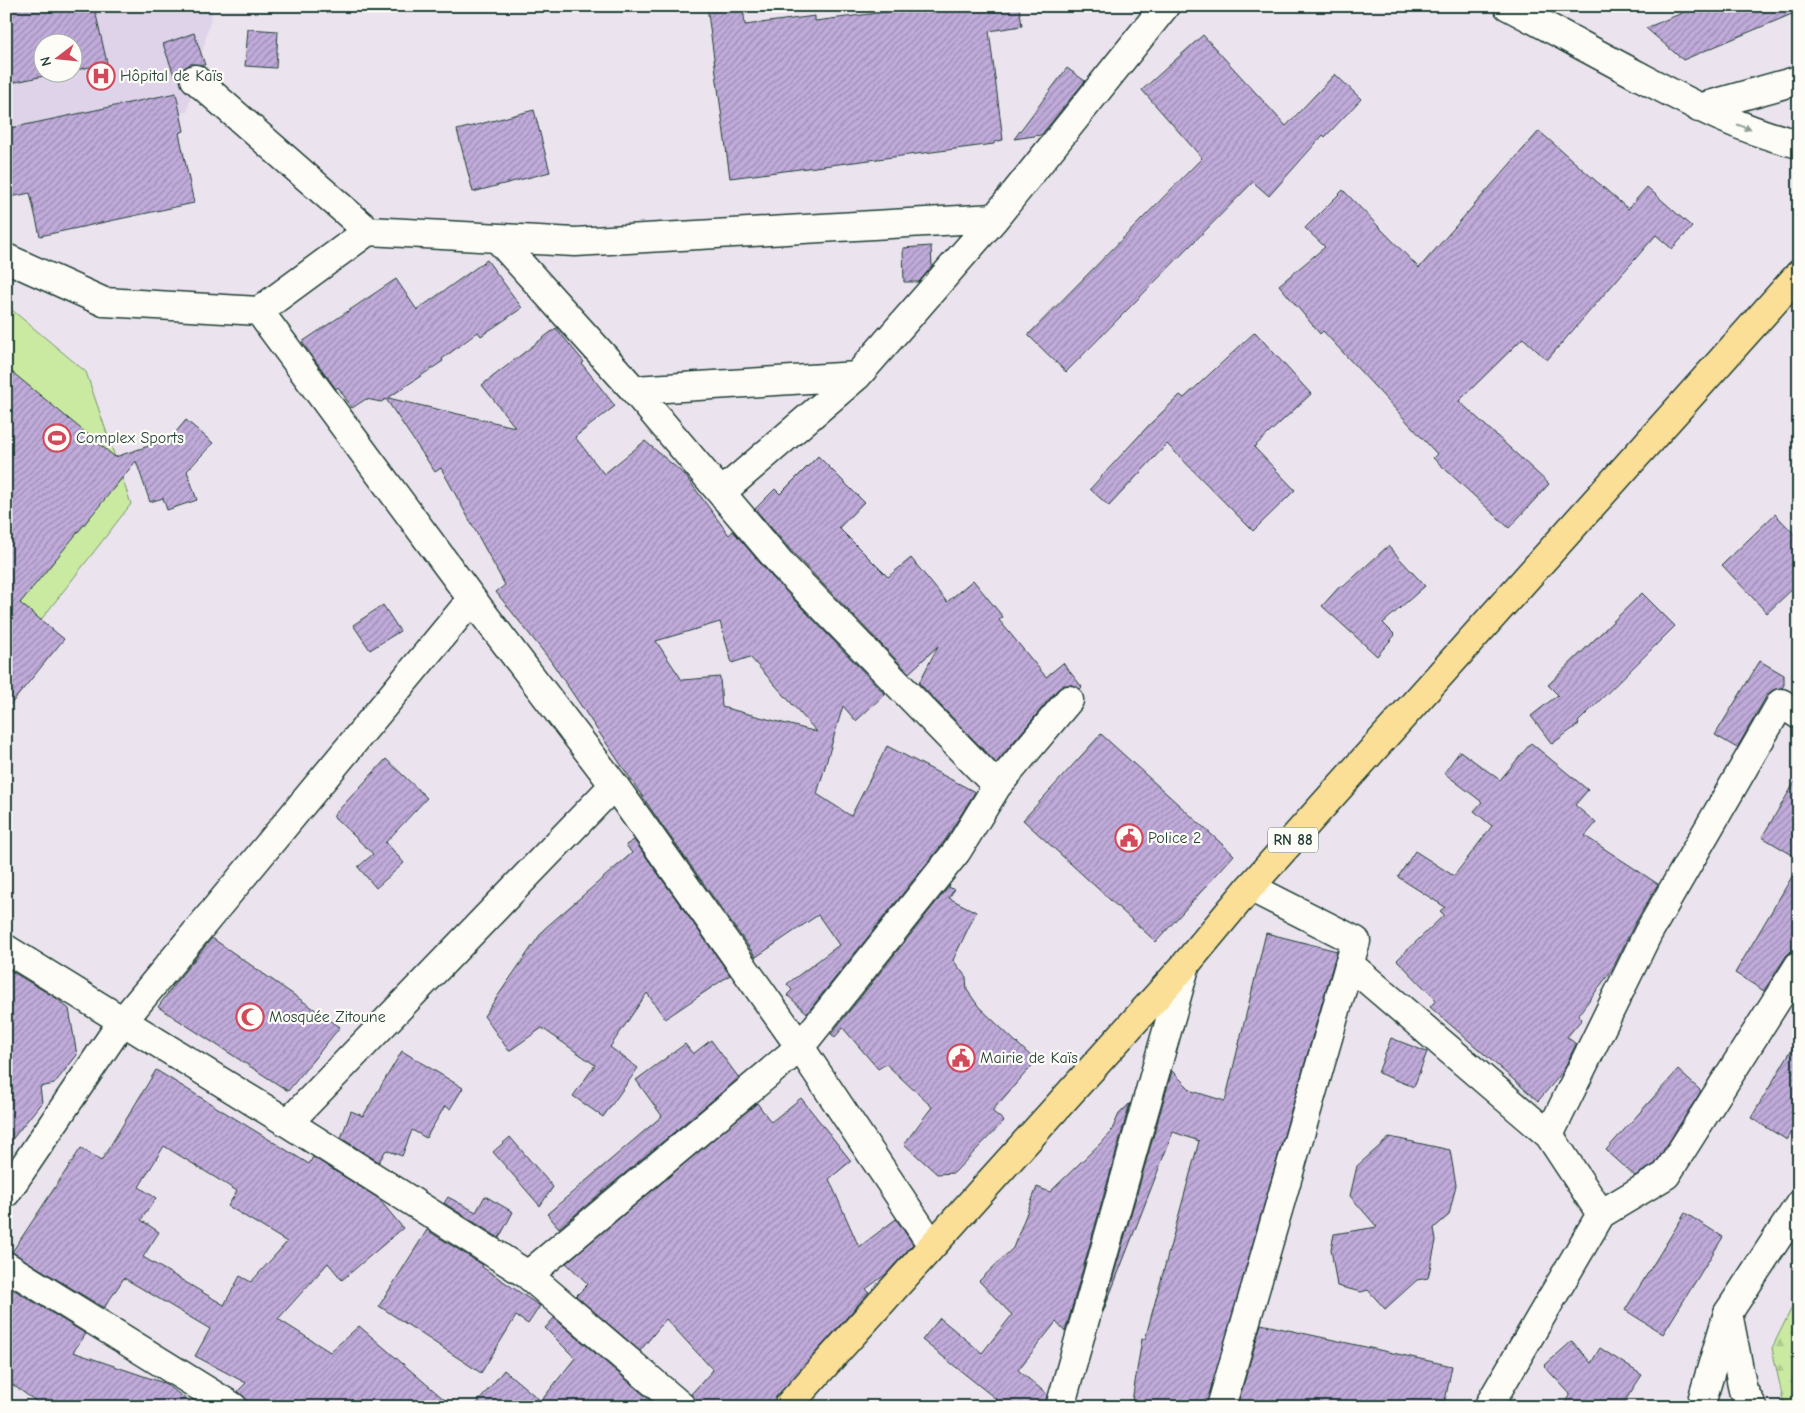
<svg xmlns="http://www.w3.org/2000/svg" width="1805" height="1413" font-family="'Comic Neue',sans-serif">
<defs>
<pattern id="forest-firs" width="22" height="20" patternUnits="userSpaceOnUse" patternTransform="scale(1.25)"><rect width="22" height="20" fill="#caeaa2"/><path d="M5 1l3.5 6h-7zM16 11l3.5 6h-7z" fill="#adca8c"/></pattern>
<pattern id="building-hatch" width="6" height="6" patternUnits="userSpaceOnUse" patternTransform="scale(1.25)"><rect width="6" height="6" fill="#c0abda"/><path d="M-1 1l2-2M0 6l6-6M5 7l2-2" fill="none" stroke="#9b8cb2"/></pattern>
</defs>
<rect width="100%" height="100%" fill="#ebe4ee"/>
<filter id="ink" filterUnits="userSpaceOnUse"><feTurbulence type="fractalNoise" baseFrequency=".02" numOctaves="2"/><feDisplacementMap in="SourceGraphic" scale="10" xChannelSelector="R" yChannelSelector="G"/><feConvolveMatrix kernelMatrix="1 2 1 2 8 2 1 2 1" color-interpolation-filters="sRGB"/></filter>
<g filter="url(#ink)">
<path fill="#ded3e8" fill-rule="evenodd" d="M 6,6 L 214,6 L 187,112 L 6,145 ZM 42,42 L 72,42 L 72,72 L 42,72 Z"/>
<path fill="#caeaa2" stroke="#74946b" d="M 6,305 L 86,372 L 131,504 L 6,665 Z"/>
<path fill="url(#forest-firs)" stroke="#74946b" d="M 1799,1293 L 1799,1407 L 1789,1407 L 1783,1400 L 1772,1348 Z"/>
<path fill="url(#building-hatch)" stroke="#1f3d34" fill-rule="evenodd" d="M 6,6 L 94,6 L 107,63 L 72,71 L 72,42 L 42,42 L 42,72 L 63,72 L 6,84 Z
M 707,6 L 743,6 L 745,25 L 815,16 L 815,21 L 917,8 L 917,11 L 952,6 L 1019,6 L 1022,26 L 989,31 L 1003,140 L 994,142 L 994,144 L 730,178 Z
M 1699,6 L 1799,6 L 1799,11 L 1683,60 L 1646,28 Z
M 248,29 L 278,31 L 276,68 L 245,66 Z
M 194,33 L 205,65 L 190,64 L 184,68 L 182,72 L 174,75 L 163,44 Z
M 1203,35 L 1286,126 L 1335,74 L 1361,99 L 1325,137 L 1323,135 L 1269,196 L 1253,182 L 1066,372 L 1028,335 L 1202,158 L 1142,90 Z
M 1067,68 L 1085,81 L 1041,135 L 1014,139 Z
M 176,93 L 184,131 L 179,133 L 194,203 L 40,236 L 30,193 L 6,198 L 6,129 Z
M 534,110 L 550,172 L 473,192 L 457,130 Z
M 1539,131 L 1628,209 L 1647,187 L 1692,227 L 1672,249 L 1656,235 L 1547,360 L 1523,338 L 1459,401 L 1549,484 L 1509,528 L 1433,458 L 1437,454 L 1323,331 L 1320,334 L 1279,285 L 1325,247 L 1305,228 L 1343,190 L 1419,268 Z
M 931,246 L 932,266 L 919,282 L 904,282 L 903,248 Z
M 487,260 L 522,308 L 481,336 L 478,332 L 442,359 L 443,361 L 388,398 L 515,427 L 482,385 L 556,328 L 584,362 L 582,364 L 615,406 L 575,437 L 604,474 L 645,441 L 685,475 L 729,535 L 733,531 L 772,577 L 885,694 L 856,721 L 843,706 L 817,794 L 851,816 L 887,746 L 975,792 L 944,842 L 807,1013 L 787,995 L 792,990 L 787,984 L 839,945 L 818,915 L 756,957 L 659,821 L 550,660 L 496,592 L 505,585 L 441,468 L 435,472 L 386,399 L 381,402 L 366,399 L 352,408 L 338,387 L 336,389 L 302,342 L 396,279 L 417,310 ZM 720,622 L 732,663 L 750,657 L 817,732 L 722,707 L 720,677 L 682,680 L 656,641 Z
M 1255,332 L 1311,394 L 1254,447 L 1295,490 L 1253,531 L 1167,444 L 1109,506 L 1090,489 L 1149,425 L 1180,395 L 1184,398 Z
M 6,367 L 115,457 L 170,439 L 186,420 L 213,443 L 187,471 L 197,500 L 167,510 L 163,498 L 150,502 L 136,461 L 20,603 L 64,639 L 6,710 Z
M 818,456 L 864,502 L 839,528 L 888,577 L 911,558 L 947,602 L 973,580 L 1003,617 L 999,620 L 1046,677 L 1063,663 L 1082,687 L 1080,689 L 1072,685 L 1064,685 L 1057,690 L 996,763 L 919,683 L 938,646 L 909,673 L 795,555 L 755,509 L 775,489 L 780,494 Z
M 1775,514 L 1799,539 L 1799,583 L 1767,613 L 1722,565 Z
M 1388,546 L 1425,586 L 1383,623 L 1395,635 L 1377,656 L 1322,606 L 1341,585 L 1343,587 Z
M 1642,593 L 1675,626 L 1578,722 L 1579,724 L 1552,744 L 1531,716 L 1558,695 L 1548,685 Z
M 383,605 L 400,631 L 370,650 L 353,625 Z
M 1760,661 L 1784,675 L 1784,685 L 1782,688 L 1773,690 L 1767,695 L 1737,748 L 1715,735 Z
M 1101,734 L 1234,855 L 1156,942 L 1023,820 Z
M 1531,743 L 1588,790 L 1575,805 L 1596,823 L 1585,836 L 1658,884 L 1634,925 L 1612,970 L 1578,1015 L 1582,1019 L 1567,1037 L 1576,1044 L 1562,1073 L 1538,1101 L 1430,1007 L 1436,1000 L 1397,960 L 1444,915 L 1440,911 L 1445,907 L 1398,877 L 1415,851 L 1454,876 L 1492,826 L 1474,811 L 1482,802 L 1444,773 L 1460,751 L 1500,780 Z
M 386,759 L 427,798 L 385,843 L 386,842 L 404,863 L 376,888 L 358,867 L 373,854 L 333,816 Z
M 1799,775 L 1799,859 L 1762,837 Z
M 634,840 L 730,975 L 665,1019 L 647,993 L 610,1047 L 638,1068 L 603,1117 L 573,1096 L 595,1065 L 542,1028 L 509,1051 L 484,1016 L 544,929 L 632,853 L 626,845 Z
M 1799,865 L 1799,950 L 1791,951 L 1786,956 L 1764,991 L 1735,973 Z
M 950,885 L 949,887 L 954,890 L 949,898 L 976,912 L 953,960 L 966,977 L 967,990 L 979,1007 L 1036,1061 L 992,1111 L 1004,1121 L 954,1173 L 937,1174 L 904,1144 L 932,1107 L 886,1064 L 878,1069 L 843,1028 L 835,1037 L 831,1034 Z
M 1266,933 L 1337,951 L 1206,1407 L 1131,1407 L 1142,1339 L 1145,1339 L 1199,1141 L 1173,1132 L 1103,1312 L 1172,1071 L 1192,1091 L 1225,1101 Z
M 212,938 L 340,1027 L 288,1091 L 158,1007 L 176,982 Z
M 6,968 L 56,998 L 69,1009 L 77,1055 L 54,1084 L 40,1087 L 42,1102 L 6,1147 Z
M 1799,1037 L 1799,1121 L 1787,1140 L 1751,1118 Z
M 1391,1038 L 1427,1052 L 1414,1087 L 1378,1073 Z
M 711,1040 L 739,1078 L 559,1228 L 547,1214 L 662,1116 L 636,1080 L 685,1044 L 693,1054 Z
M 402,1051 L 463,1088 L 450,1109 L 445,1106 L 426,1138 L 412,1130 L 402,1156 L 386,1150 L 379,1162 L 341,1138 L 351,1111 L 363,1116 Z
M 156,1070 L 309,1164 L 313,1157 L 378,1198 L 403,1228 L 342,1280 L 328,1263 L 278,1319 L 330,1352 L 359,1326 L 453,1407 L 249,1407 L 246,1399 L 238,1391 L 246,1383 L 195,1356 L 210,1329 L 124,1278 L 104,1308 L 12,1252 L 81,1148 L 101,1161 ZM 164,1146 L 237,1191 L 228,1206 L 287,1242 L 251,1282 L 240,1276 L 224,1305 L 143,1257 L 159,1232 L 141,1220 L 156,1198 L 139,1187 Z
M 1678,1070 L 1701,1091 L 1655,1164 L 1635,1176 L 1606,1150 Z
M 801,1098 L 851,1161 L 829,1179 L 859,1247 L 896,1219 L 913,1244 L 886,1274 L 866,1289 L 869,1292 L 768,1407 L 697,1407 L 697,1401 L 691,1394 L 713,1370 L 666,1319 L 640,1351 L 576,1296 L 588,1284 L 566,1263 L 757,1103 L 771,1122 Z
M 1130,1103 L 1065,1332 L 1056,1322 L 1018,1370 L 1047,1394 L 1045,1407 L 1006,1407 L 922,1340 L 940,1318 L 982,1353 L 1012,1315 L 979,1281 L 1013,1248 L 1037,1187 L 1050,1192 L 1110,1134 L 1119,1114 Z
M 510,1137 L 553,1187 L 540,1206 L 493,1152 Z
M 1390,1137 L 1450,1150 L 1456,1185 L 1449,1215 L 1434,1228 L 1436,1241 L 1428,1278 L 1417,1280 L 1385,1309 L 1368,1290 L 1361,1292 L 1337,1286 L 1331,1249 L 1334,1234 L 1377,1227 L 1350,1196 L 1357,1166 Z
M 485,1196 L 513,1212 L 499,1238 L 444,1203 L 448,1197 L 476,1212 Z
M 1685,1213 L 1723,1237 L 1663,1334 L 1625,1310 Z
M 427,1230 L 483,1265 L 482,1267 L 540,1306 L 528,1324 L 516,1316 L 481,1373 L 379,1306 Z
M 6,1285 L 86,1334 L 73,1352 L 164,1383 L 197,1407 L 44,1407 L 6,1380 Z
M 554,1318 L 658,1407 L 474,1407 L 504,1370 L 541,1401 L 575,1358 L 545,1328 Z
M 1261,1324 L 1452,1366 L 1445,1401 L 1434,1399 L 1432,1407 L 1303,1407 L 1273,1400 L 1272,1407 L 1237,1407 Z
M 1572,1341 L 1591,1363 L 1600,1348 L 1642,1375 L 1621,1407 L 1562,1407 L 1570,1394 L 1544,1366 Z"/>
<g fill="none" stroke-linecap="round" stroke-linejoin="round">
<g stroke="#1f3d34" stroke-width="31">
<path id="street" d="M 195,79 L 368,231 L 575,242 L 995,218 L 1165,6
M 497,238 L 634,390 L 783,566 L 997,786
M 6,258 L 104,302 L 259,311 L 368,231
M 259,311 L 472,599 L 614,785 L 800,1047 L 932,1245
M 634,390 L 857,376
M 722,492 L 857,376 L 995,218
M 6,949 L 288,1123 L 528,1275 L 682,1407
M 1349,964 L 1549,1135 L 1601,1214 L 1488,1407
M 288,1123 L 614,785
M 1549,1135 L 1648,933 L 1781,703 L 1799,715
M 6,1193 L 122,1022 L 472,599
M 1601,1214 L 1666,1175 L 1799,965
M 6,1266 L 233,1407
M 528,1275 L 800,1047 L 957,851 L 997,786 L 1069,700
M 1728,1313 L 1743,1390 L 1753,1407
M 1060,1407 L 1186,964
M 1221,1407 L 1356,941 L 1250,887"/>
</g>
<g stroke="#1f3d34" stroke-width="31">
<path id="secondary" d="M 1508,6 C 1552,29 1595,53 1639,76 C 1690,103 1742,131 1799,144
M 1699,108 L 1799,80
M 1702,1407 L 1703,1397 L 1728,1313 L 1799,1205"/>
</g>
<g stroke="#1f3d34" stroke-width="31">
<path id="primary" d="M 787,1407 L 1186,964 L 1250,887 L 1799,274"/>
</g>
<use href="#street" stroke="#fdfcf7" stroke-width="28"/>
<use href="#secondary" stroke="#fdfcf7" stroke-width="28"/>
<use href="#primary" stroke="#fbdf96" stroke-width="28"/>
</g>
<defs><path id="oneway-solid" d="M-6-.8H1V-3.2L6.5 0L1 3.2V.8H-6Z" transform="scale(1.25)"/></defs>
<use fill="#8e9c96" href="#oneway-solid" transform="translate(1744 127) rotate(20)"/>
</g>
<defs>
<g id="hospital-ring" transform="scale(1.4375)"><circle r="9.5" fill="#fdfcf7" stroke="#d1495b" stroke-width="1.5"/><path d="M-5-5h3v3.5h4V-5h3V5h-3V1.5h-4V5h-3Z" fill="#d1495b"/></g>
<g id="stadium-ring" transform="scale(1.4375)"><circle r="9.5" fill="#fdfcf7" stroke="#d1495b" stroke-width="1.5"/><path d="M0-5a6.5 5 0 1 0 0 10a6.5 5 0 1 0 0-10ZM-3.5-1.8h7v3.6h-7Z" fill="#d1495b"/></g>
<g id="civic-ring" transform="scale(1.4375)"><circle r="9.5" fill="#fdfcf7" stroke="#d1495b" stroke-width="1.5"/><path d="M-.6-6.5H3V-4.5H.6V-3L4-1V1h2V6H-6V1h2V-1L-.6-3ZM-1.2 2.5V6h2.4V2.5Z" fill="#d1495b"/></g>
<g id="mosque-ring" transform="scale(1.4375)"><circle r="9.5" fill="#fdfcf7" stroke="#d1495b" stroke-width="1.5"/><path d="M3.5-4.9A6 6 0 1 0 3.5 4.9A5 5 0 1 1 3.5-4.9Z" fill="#d1495b"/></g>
</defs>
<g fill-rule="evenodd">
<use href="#hospital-ring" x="101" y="76"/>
<use href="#stadium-ring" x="57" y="438"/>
<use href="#civic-ring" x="1129" y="838"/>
<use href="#mosque-ring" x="250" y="1017"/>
<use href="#civic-ring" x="961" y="1058"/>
</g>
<g text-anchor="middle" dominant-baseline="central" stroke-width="4.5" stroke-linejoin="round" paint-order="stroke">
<rect fill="#fdfcf7" stroke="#62766e" stroke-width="1" x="1268" y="827.5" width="50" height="25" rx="4"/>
<g font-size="15" font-weight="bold" fill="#1f3d34">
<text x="1293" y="840">RN 88</text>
</g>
<g font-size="16" fill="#1f3d34" stroke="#fdfcf7" text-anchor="start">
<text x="120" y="76">Hôpital de Kaïs</text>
<text x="76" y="438">Complex Sports</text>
<text x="1148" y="838">Police 2</text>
<text x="269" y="1017">Mosquée Zitoune</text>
<text x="980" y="1058">Mairie de Kaïs</text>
</g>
</g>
<rect width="1805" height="1413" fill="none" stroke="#fdfcf7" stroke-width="25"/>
<rect x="12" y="12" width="1780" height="1388" fill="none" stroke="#1f3d34" stroke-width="2" filter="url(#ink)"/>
<g transform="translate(58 58) rotate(254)"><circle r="24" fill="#fdfcf7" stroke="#a4b0a9"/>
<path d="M0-4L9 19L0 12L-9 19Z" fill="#d1495b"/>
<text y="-8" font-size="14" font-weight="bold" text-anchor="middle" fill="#1f3d34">N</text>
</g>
</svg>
